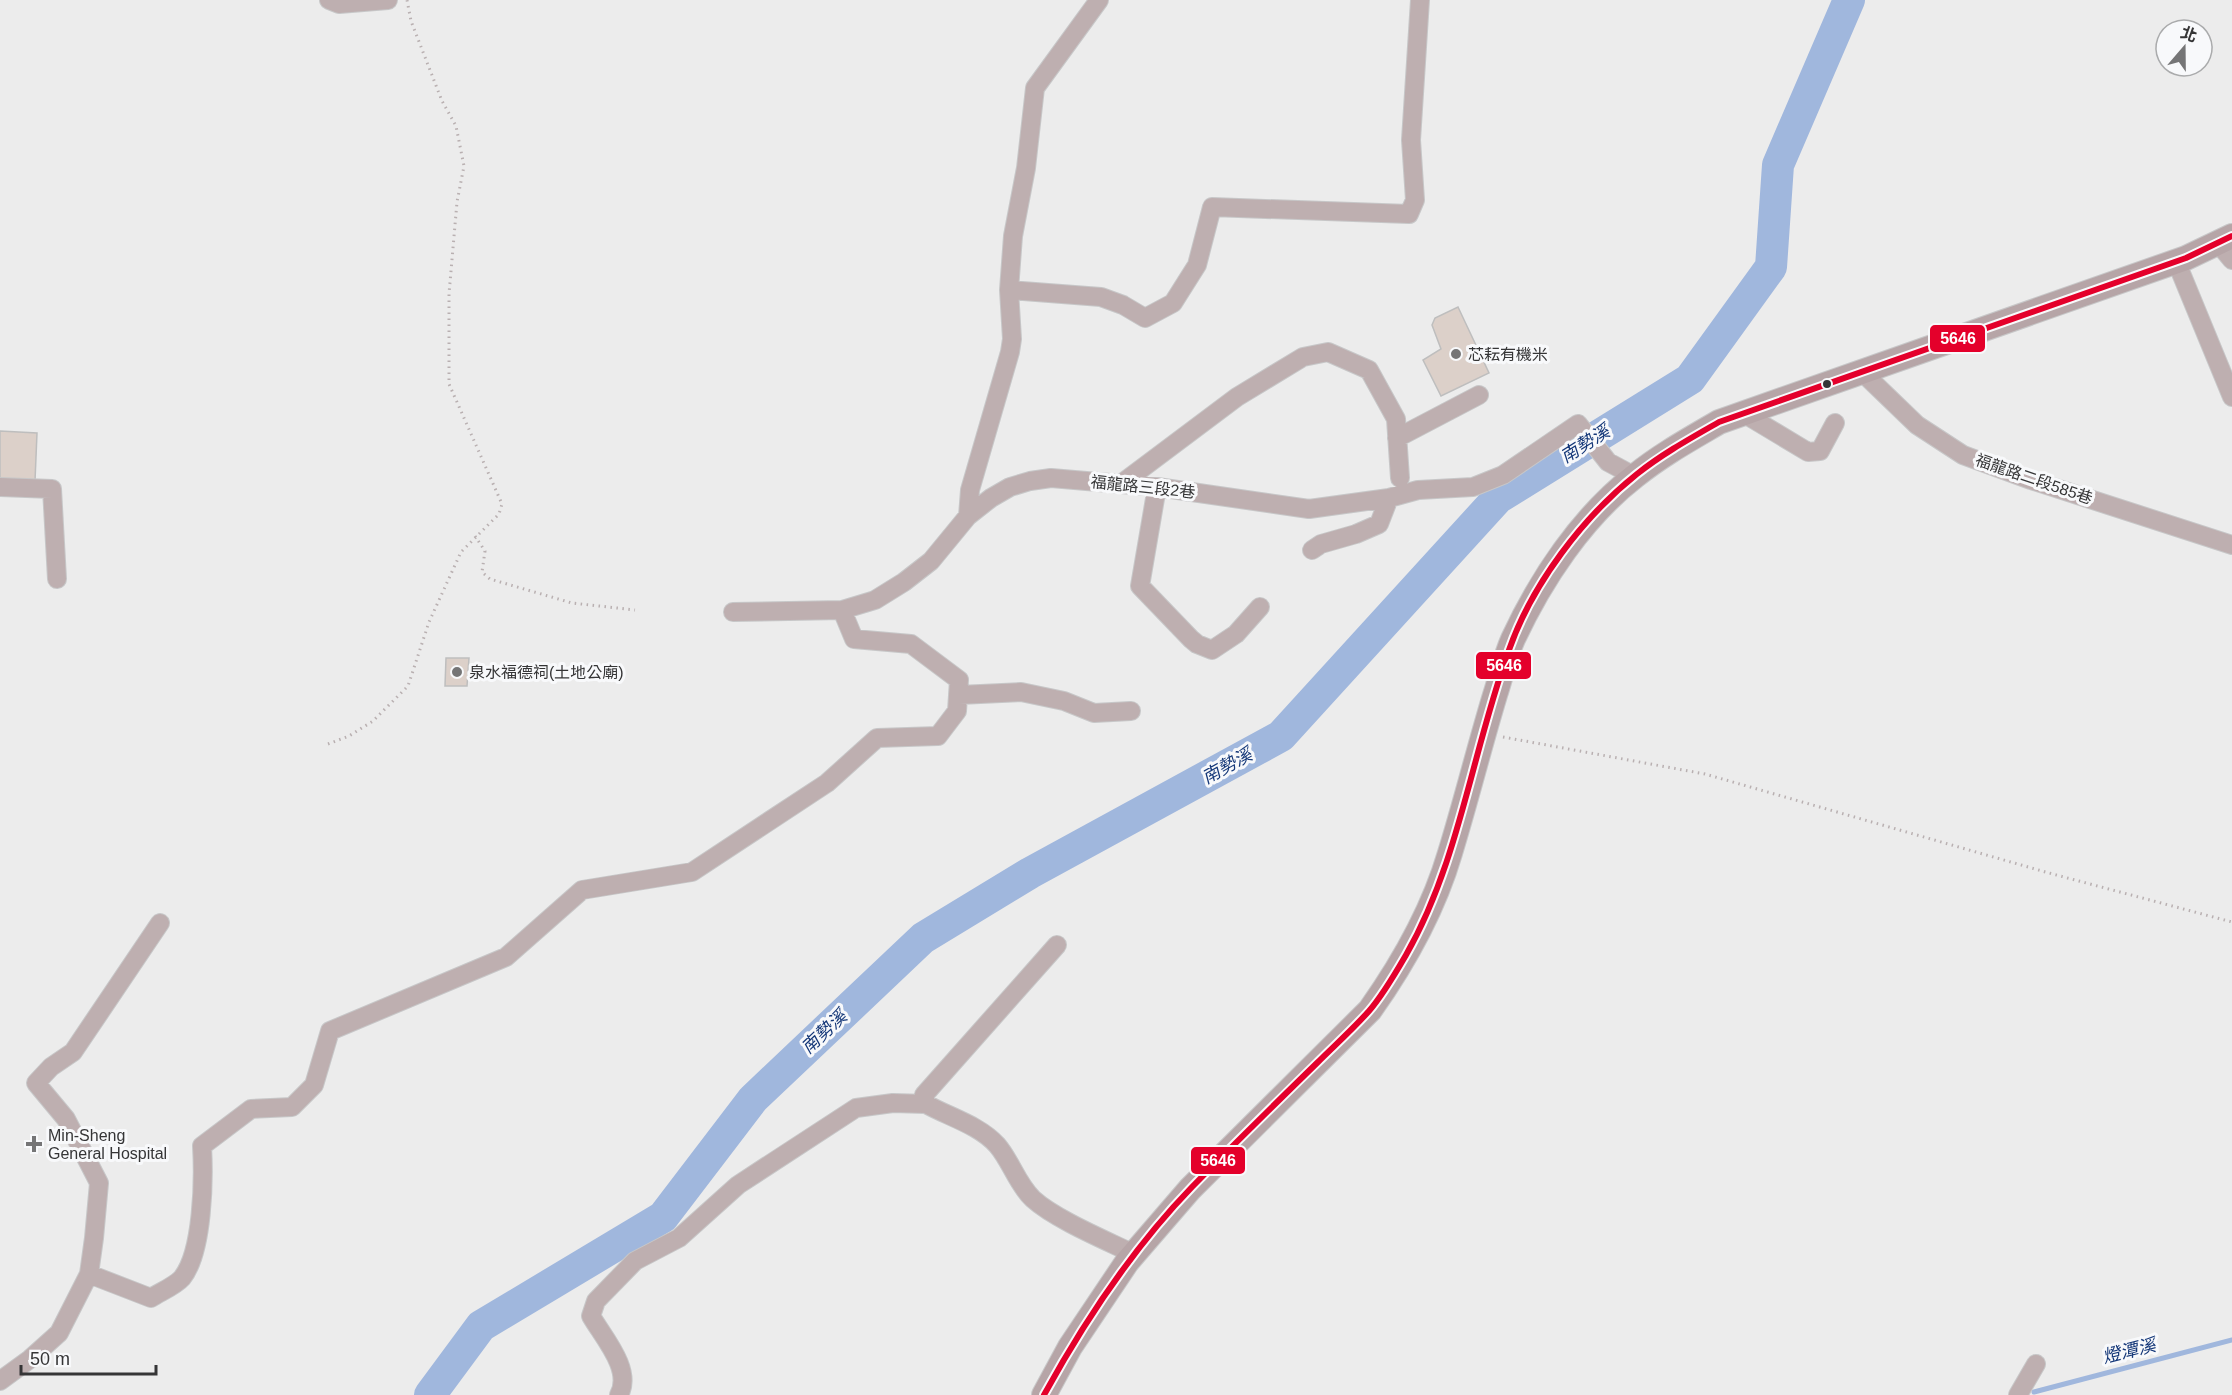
<svg xmlns="http://www.w3.org/2000/svg" width="2232" height="1395" font-family="Arial,'Noto Sans TC',sans-serif">
<rect width="100%" height="100%" fill="#ececec"/>
<g fill="none" stroke-linecap="round" stroke-linejoin="round">
<path stroke="#a0b7dd" stroke-width="5" d="M 2034,1392 L 2232,1340"/>
<path stroke="#a0b7dd" stroke-width="32" d="M 430,1395 L 481,1326 L 663,1217 L 753,1099 L 923,938 L 1030,873 L 1281,736 L 1498,498 L 1690,379 L 1771,267 L 1778,165 L 1849,0"/>
</g>
<path fill="#dcd0c9" stroke="#bebebe" stroke-width="1.5" d="M 1458,307 L 1489,373 L 1441,396 L 1423,360 L 1441,349 L 1432,325 L 1435,318 Z
M 0,431 L 37,433 L 35,481 L 0,479 Z
M 446,658 L 469,658 L 467,686 L 445,686 Z"/>
<g fill="none" stroke-linecap="round" stroke-linejoin="round">
<g stroke="#c7c7c8" stroke-width="20">
<path id="minor" d="M 329,0 L 339,4 L 388,0
M 2218,243 L 2232,260
M 2176,261 L 2232,397
M 1009,290 L 1101,297 L 1123,305 L 1145,318 L 1173,303 L 1197,265 L 1212,207 L 1409,214 L 1415,200 L 1411,140 L 1420,0
M 1861,371 L 1917,425 L 1963,455 L 2031,480 L 2232,545
M 1743,413 L 1808,452 L 1820,451 L 1835,423
M 1397,438 L 1479,395
M 1121,484 L 1237,397 L 1303,357 L 1328,352 L 1369,370 L 1396,419 L 1400,478
M 0,487 L 52,489 L 57,579
M 1157,487 L 1140,586 L 1191,639 L 1197,644 L 1212,650 L 1236,634 L 1260,607
M 968,516 L 970,490 L 1010,352 L 1012,339 L 1009,290 L 1013,236 L 1026,168 L 1035,88 L 1099,0
M 1312,550 L 1321,544 L 1356,534 L 1379,524 L 1389,498
M 733,612 L 842,610 L 875,600 L 904,582 L 931,561 L 968,516 L 991,498 L 1010,487 L 1030,481 L 1051,478 L 1157,487 L 1309,509 L 1389,498 L 1418,490 L 1473,487 L 1503,475 L 1578,424 L 1608,462 L 1634,476
M 959,695 L 1021,692 L 1064,701 L 1094,713 L 1131,711
M 1057,945 L 924,1095 L 926,1104 C 949,1117 979,1125 997,1145 C 1011,1161 1017,1184 1033,1199 C 1055,1219 1105,1240 1134,1254
M 89,1274 L 151,1298 C 160,1292 175,1286 182,1278 C 203,1252 204,1179 202,1146 L 251,1109 L 292,1107 L 314,1085 L 330,1031 L 506,957 L 582,890 L 692,872 L 827,783 L 877,738 L 938,736 L 957,711 L 959,680 L 911,644 L 854,639 L 842,610
M 0,1381 L 30,1359 L 59,1333 L 89,1274 L 94,1238 L 99,1183 L 66,1119 L 36,1083 L 51,1067 L 73,1052 L 160,923
M 619,1395 C 633,1370 603,1337 591,1316 L 596,1301 L 635,1261 L 679,1238 L 738,1185 L 856,1108 L 893,1103 L 926,1104
M 2018,1395 L 2036,1364"/>
</g>
<g stroke="#c7c7c8" stroke-width="26">
<path id="major" d="M 1044,1395 L 1070,1347 L 1127,1262 L 1190,1189 L 1370,1010 C 1404,962 1433,911 1450,853 C 1466,801 1479,748 1495,695 C 1501,677 1505,657 1513,639 C 1541,579 1582,517 1635,476 C 1661,455 1690,439 1719,422 L 2186,258 L 2232,236"/>
</g>
<path stroke="#b9b0b1" stroke-width="3" stroke-dasharray="1.5 4.5" stroke-linecap="butt" d="M 475,536 L 485,551 L 482,572 L 490,579 L 572,603 L 635,610
M 1503,737 L 1705,774 L 2049,873 L 2232,922
M 328,744 L 349,736 L 373,721 L 408,686 L 429,622 L 461,552 L 499,514 L 502,504 L 449,384 L 449,294 L 457,202 L 464,166 L 456,126 L 442,101 L 411,21 L 407,0"/>
<use href="#minor" stroke="#beafb0" stroke-width="18"/>
<use href="#major" stroke="#b6a5a7" stroke-width="24"/>
<g stroke="#f8f9fb" stroke-width="10">
<path id="bus-1" d="M 1044,1395 C 1085,1320 1132,1249 1192,1187 C 1233,1145 1275,1104 1317,1063 C 1334,1046 1353,1029 1369,1011 C 1383,995 1395,974 1406,955 C 1460,860 1472,751 1509,650 C 1532,584 1583,517 1637,474 C 1662,454 1691,438 1719,422 L 2186,258 L 2232,236"/>
</g>
<use href="#bus-1" stroke="#e4002b" stroke-width="6"/>
</g>
<g fill="#757576" stroke="#f8f9fb" stroke-width="2">
<circle cx="1456" cy="354" r="6"/>
<circle cx="457" cy="672" r="6"/>
<path d="M31 1135h6v6h6v6h-6v6h-6v-6h-6v-6h6z"/>
</g>
<circle fill="#353536" stroke="#f8f9fb" stroke-width="2" cx="1827" cy="384" r="5"/>
<g text-anchor="middle" dominant-baseline="central" stroke-width="6" stroke-linejoin="round" paint-order="stroke">
<g font-size="16" fill="#353536" stroke="#f8f9fb" text-anchor="start">
<text x="1468" y="354">芯耘有機米</text>
<text x="469" y="672">泉水福德祠(土地公廟)</text>
<text x="48" y="1135">Min-Sheng<tspan x="48" dy="18">General Hospital</tspan></text>
</g>
<g font-size="16" fill="#353536" stroke="#f8f9fb">
<text transform="translate(2034 479) rotate(19)">福龍路二段585巷</text>
<text transform="translate(1143 487) rotate(6)">福龍路三段2巷</text>
</g>
<g font-size="18" font-style="italic" fill="#143778" stroke="#f8f9fb">
<text transform="translate(1585 444) rotate(-32)">南勢溪</text>
<text transform="translate(1227 766) rotate(-29)">南勢溪</text>
<text transform="translate(824 1032) rotate(-43)">南勢溪</text>
<text transform="translate(2129 1351) rotate(-14)">燈潭溪</text>
</g>
</g>
<g stroke="#f8f9fb" stroke-width="2">
<rect x="1929" y="324" width="57" height="29" rx="6" fill="#e4002b"/>
<rect x="1475" y="651" width="57" height="29" rx="6" fill="#e4002b"/>
<rect x="1190" y="1146" width="56" height="29" rx="6" fill="#e4002b"/>
</g>
<g font-size="16" text-anchor="middle" font-weight="bold" fill="#fff">
<text x="1958" y="344">5646</text>
<text x="1504" y="671">5646</text>
<text x="1218" y="1166">5646</text>
</g>
<g transform="translate(2184 48) rotate(20)"><circle r="28" fill="#f8f9fb" stroke="#aaabac" stroke-width="1.5"/>
<path d="M0-4.5L10 22L0 15L-10 22Z" fill="#757576"/>
<text y="-9" font-size="16" font-weight="bold" text-anchor="middle" fill="#353536">北</text>
</g>
<path d="M21 1365v9h135v-9" fill="none" stroke="#353536" stroke-width="3"/>
<text x="30" y="1365" font-size="18" fill="#353536" stroke="#f8f9fb" stroke-width="4.5" paint-order="stroke">50 m</text>
</svg>
